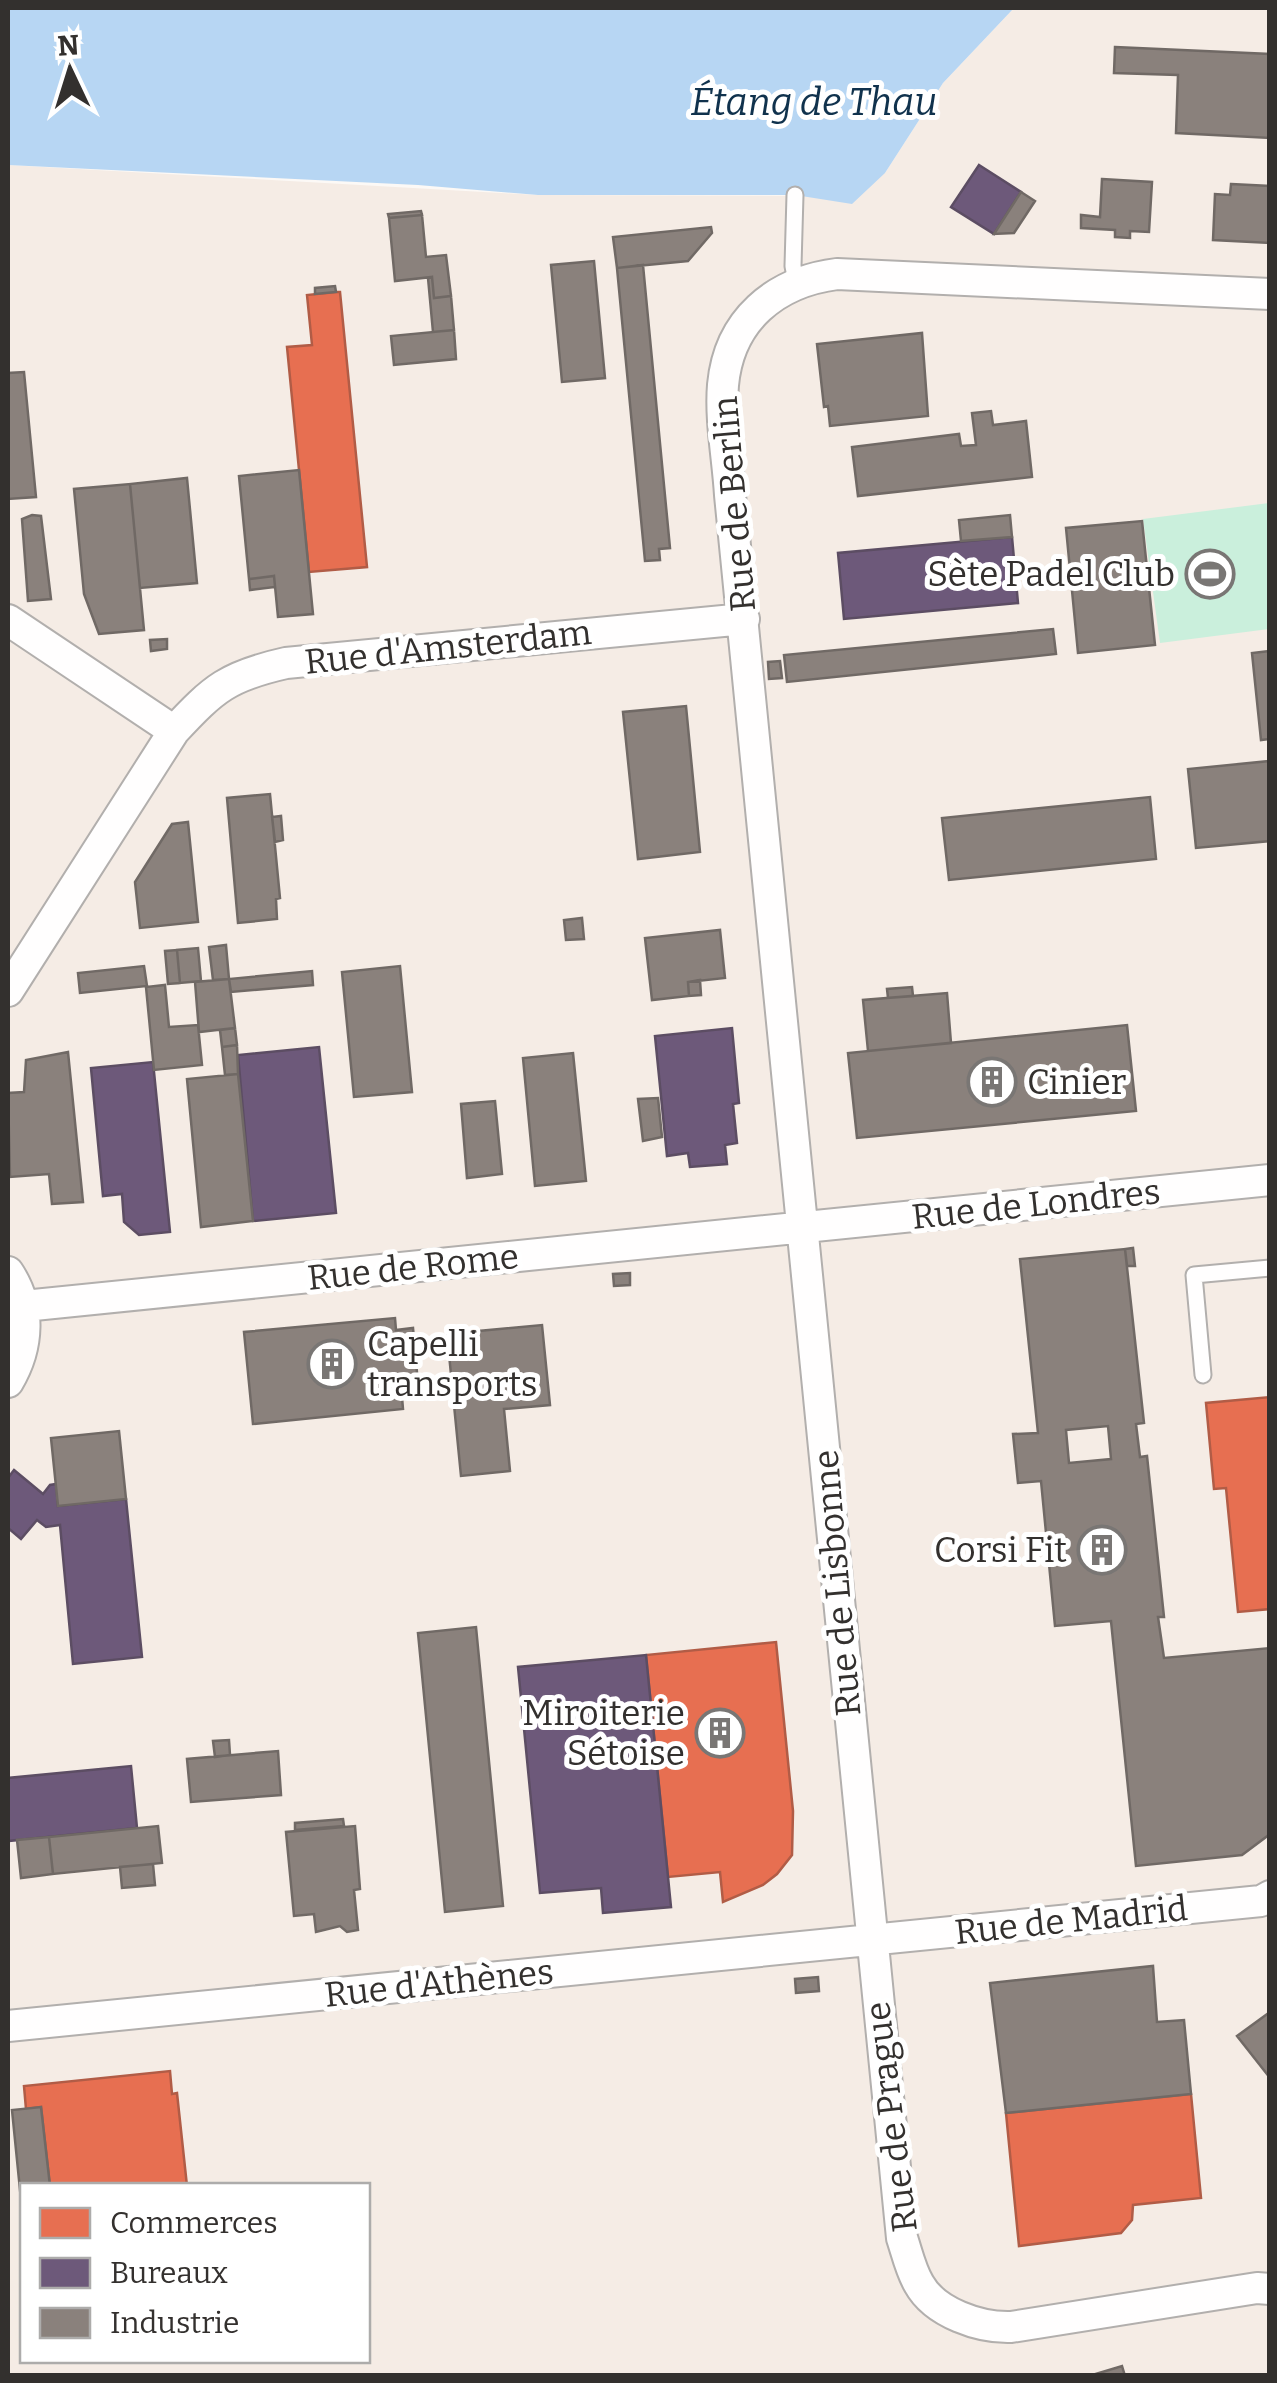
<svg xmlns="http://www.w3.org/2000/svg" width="1277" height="2383" font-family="Bitter,serif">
<rect width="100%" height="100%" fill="#fcf9f6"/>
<path fill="#f5ece5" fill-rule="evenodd" d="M 1014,8 L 1269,8 L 1269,2375 L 8,2375 L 8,165 L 538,195 L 807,196 L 885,173 L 943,83 ZM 22,2186 L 368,2186 L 368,2360 L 22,2360 Z"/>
<path fill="#caefdc" d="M 1269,503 L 1269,629 L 1160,643 L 1143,519 Z"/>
<path fill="#b7d6f3" d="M 8,8 L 1014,8 L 943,83 L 885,173 L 852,204 L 795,195 L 538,195 L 418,185 L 8,165 Z"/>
<path fill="#e76f51" stroke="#b15c46" stroke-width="2.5" d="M 336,292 L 340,292 L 367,567 L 309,572 L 287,347 L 312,345 L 307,295 Z
M 1270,1397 L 1270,1609 L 1238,1612 L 1226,1488 L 1214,1489 L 1206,1403 Z
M 776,1642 L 793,1811 L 792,1855 L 777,1874 L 763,1885 L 723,1902 L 720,1872 L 668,1877 L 646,1655 Z
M 170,2071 L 172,2094 L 177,2093 L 187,2186 L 50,2186 L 41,2107 L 26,2109 L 24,2086 Z
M 1191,2094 L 1201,2198 L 1133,2205 L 1132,2220 L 1121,2233 L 1019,2246 L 1006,2113 Z"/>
<path fill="#6d597a" stroke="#5c4d63" stroke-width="2.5" d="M 979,165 L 1021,192 L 994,234 L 951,207 Z
M 1012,537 L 1018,603 L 844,619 L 838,553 Z
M 732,1028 L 739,1103 L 733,1104 L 737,1143 L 725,1145 L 727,1164 L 690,1167 L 688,1153 L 667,1156 L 655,1036 Z
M 319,1047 L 336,1213 L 253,1221 L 238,1055 Z
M 153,1062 L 170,1232 L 139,1235 L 124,1222 L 122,1194 L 103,1196 L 91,1068 Z
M 14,1470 L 43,1494 L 50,1485 L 56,1484 L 58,1506 L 126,1499 L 142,1657 L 73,1664 L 60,1525 L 46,1527 L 37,1520 L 21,1539 L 8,1528 L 8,1478 Z
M 646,1655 L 671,1907 L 603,1913 L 601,1888 L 540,1893 L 518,1667 Z
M 131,1766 L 137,1828 L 8,1841 L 8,1778 Z"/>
<path fill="#8a817c" stroke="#706965" stroke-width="2.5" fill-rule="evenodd" d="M 1115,47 L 1270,54 L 1270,138 L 1176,133 L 1178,75 L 1114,73 Z
M 1102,179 L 1152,182 L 1149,232 L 1130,231 L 1130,238 L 1115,237 L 1115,230 L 1081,228 L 1081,215 L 1100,217 Z
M 1231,184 L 1270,186 L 1270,243 L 1213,240 L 1215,194 L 1230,195 Z
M 1021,192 L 1035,201 L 1014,233 L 994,234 Z
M 421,211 L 422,215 L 389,218 L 388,214 Z
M 422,215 L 426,257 L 446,255 L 451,296 L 434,298 L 432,277 L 395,281 L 389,218 Z
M 711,227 L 712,233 L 688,261 L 617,268 L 613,237 Z
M 594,261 L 605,378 L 562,382 L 551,265 Z
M 643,265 L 670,548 L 659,549 L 660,560 L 645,561 L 617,268 Z
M 432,277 L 434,298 L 451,296 L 454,330 L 433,332 L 428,278 Z
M 335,286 L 336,292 L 315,294 L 315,288 Z
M 454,330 L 456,359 L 394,365 L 391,336 Z
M 922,333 L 928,416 L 830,426 L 828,406 L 824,407 L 817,344 Z
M 24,372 L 36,497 L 8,499 L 8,373 Z
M 991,411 L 993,425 L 1026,421 L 1032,477 L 858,496 L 852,447 L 959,434 L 961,446 L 976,445 L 972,413 Z
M 299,470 L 313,614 L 278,617 L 274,576 L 249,579 L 239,476 Z
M 187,478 L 197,583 L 140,588 L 130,484 Z
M 130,484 L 144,630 L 99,634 L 84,594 L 74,489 Z
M 32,515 L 41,516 L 51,599 L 28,601 L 22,519 Z
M 1010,515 L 1012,537 L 961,541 L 959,520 Z
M 1142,521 L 1155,645 L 1078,653 L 1066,528 Z
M 274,576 L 275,587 L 250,590 L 249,579 Z
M 1053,629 L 1056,654 L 787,682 L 784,655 Z
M 167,639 L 167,649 L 151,651 L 150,640 Z
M 1270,651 L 1270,739 L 1261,740 L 1252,653 Z
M 780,661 L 782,678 L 769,679 L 768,662 Z
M 686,706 L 700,852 L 638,859 L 623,712 Z
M 1270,761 L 1270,841 L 1196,848 L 1188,769 Z
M 270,794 L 280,898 L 276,899 L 277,919 L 238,923 L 227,798 Z
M 1150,797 L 1156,859 L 949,880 L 942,818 Z
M 281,816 L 283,840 L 275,842 L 272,817 Z
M 188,822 L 198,922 L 140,928 L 135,882 L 172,824 Z
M 582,918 L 584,939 L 566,940 L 564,920 Z
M 720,930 L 725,978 L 688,982 L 689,996 L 652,1000 L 645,938 Z
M 226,945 L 229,979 L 213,980 L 209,947 Z
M 198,948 L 201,981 L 180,983 L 177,950 Z
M 177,950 L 180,983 L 168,984 L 165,951 Z
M 144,966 L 147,986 L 80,993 L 78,973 Z
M 400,966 L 412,1092 L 354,1097 L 342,972 Z
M 312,971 L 313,985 L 231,992 L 229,979 Z
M 229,979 L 235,1028 L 199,1032 L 195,982 Z
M 700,980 L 701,995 L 689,996 L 688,982 Z
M 165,985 L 169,1027 L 198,1025 L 202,1065 L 154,1070 L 146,987 Z
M 912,987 L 913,996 L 888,998 L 887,989 Z
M 947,993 L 951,1043 L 868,1051 L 863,1000 Z
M 1127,1025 L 1136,1111 L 857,1138 L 848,1053 Z
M 235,1028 L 237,1045 L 222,1047 L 220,1030 Z
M 237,1045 L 238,1074 L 225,1075 L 222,1047 Z
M 68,1052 L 83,1202 L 52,1204 L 49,1174 L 10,1177 L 8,1093 L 24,1092 L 26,1060 Z
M 573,1053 L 586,1181 L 535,1186 L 523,1058 Z
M 238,1074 L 253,1221 L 201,1227 L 187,1079 Z
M 658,1098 L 662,1137 L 643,1141 L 638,1099 Z
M 495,1101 L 502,1174 L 467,1178 L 461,1104 Z
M 1133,1248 L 1135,1266 L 1127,1266 L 1125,1249 Z
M 1125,1249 L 1144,1423 L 1136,1424 L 1140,1457 L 1147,1456 L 1164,1617 L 1158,1617 L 1164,1658 L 1270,1648 L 1270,1834 L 1242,1855 L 1136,1866 L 1111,1621 L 1055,1626 L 1041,1481 L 1018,1483 L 1013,1434 L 1038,1433 L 1020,1259 ZM 1108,1426 L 1111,1459 L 1069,1463 L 1066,1430 Z
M 630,1273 L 630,1285 L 614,1286 L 613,1274 Z
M 395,1318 L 396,1330 L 413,1328 L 419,1395 L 402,1397 L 403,1409 L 253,1424 L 244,1332 Z
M 542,1325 L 550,1405 L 504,1409 L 510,1471 L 461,1476 L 447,1334 Z
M 119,1431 L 126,1499 L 58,1506 L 51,1438 Z
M 476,1627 L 503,1906 L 445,1912 L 418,1633 Z
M 229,1740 L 230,1755 L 215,1757 L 213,1741 Z
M 278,1751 L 281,1795 L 191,1802 L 187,1759 Z
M 343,1819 L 344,1826 L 295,1830 L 295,1823 Z
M 158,1826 L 162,1863 L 53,1874 L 49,1837 Z
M 355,1826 L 360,1889 L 354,1890 L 358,1930 L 347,1932 L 340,1926 L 316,1932 L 314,1914 L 294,1916 L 286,1832 Z
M 49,1837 L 53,1874 L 21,1878 L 17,1840 Z
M 153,1864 L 155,1885 L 122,1888 L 120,1867 Z
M 1153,1966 L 1157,2022 L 1184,2020 L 1191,2094 L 1006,2113 L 990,1983 Z
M 818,1977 L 819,1991 L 796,1993 L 795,1979 Z
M 1270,2012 L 1270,2078 L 1237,2036 Z
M 41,2107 L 50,2186 L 22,2186 L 22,2210 L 12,2110 Z
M 1122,2366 L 1125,2376 L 1089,2376 Z"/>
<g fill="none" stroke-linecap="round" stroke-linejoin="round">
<g stroke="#b2afad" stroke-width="19">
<path id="service" d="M 795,195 L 793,266 L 796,282
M 1203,1375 L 1194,1275 L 1270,1268"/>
</g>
<g stroke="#b2afad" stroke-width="34">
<path id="minor" d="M 1270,294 L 837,274 C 775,282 729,320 723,385 C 720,420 728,460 730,495 L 902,2238 C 907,2253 911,2271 919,2284 C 935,2313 980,2328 1011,2327 L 1257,2288 L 1270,2289
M 8,620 L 174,731
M 8,991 L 174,731 C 214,688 228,676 286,663 L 744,619
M 8,1272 C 31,1306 29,1347 8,1382
M 24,1306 L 1270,1180
M 8,2026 L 1261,1901 L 1270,1896"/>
</g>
<use href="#service" stroke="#fffefe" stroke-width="15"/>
<use href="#minor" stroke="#fffefe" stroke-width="30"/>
</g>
<defs>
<g id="stadium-ring" transform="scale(2.5)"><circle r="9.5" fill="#fff" stroke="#797674" stroke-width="1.5"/><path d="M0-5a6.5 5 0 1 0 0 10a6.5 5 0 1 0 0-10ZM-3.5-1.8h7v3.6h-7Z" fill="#797674"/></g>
<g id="building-ring" transform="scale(2.5)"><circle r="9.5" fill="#fff" stroke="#797674" stroke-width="1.5"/><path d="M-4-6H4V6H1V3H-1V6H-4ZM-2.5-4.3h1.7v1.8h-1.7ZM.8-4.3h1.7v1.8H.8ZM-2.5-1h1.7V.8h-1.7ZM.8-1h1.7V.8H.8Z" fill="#797674"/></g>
</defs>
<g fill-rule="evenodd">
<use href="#stadium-ring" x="1210" y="574"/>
<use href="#building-ring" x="992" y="1082"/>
<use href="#building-ring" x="332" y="1364"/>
<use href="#building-ring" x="1102" y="1550"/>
<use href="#building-ring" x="720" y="1733"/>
</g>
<g text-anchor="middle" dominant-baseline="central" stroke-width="10" stroke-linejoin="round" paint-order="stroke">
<g font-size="35" fill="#33302e" stroke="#fff">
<text transform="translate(734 504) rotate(-95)">Rue de Berlin</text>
<text transform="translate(448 647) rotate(-6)">Rue d'Amsterdam</text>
<text transform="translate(1036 1204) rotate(-6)">Rue de Londres</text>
<text transform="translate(413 1267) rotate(-6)">Rue de Rome</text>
<text transform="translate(837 1583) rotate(-95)">Rue de Lisbonne</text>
<text transform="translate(1071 1920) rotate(-6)">Rue de Madrid</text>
<text transform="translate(439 1983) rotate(-6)">Rue d'Athènes</text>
<text transform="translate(891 2117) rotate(-97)">Rue de Prague</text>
</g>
<g font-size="35" fill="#33302e" stroke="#fff" text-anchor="end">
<text x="1175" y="574">Sète Padel Club</text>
<text x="1027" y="1082" text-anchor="start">Cinier</text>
<text x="367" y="1344" text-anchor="start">Capelli<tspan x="367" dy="40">transports</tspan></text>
<text x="1067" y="1550">Corsi Fit</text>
<text x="685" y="1713">Miroiterie<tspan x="685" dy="40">Sétoise</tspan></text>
</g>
<g font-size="38" font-style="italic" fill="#10324d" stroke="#fff">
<text x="814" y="102">Étang de Thau</text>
</g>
</g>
<rect width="1277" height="2383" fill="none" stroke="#33302e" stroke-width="20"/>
<rect x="20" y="2183" width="350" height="180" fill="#ffffff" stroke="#adacab" stroke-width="2.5"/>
<rect x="40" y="2208" width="50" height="30" fill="#e76f51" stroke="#adacab" stroke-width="2.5"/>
<text x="110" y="2233" font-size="30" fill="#33302e">Commerces</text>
<rect x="40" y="2258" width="50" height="30" fill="#6d597a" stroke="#adacab" stroke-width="2.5"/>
<text x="110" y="2283" font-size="30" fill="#33302e">Bureaux</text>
<rect x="40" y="2308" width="50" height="30" fill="#8a817c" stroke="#adacab" stroke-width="2.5"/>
<text x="110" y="2333" font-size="30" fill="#33302e">Industrie</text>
<g transform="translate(70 70) rotate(356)" stroke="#ffffff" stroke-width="8" paint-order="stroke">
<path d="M0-8L18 38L0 25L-18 38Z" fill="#33302e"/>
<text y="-15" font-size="28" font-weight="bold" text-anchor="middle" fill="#33302e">N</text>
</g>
</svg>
